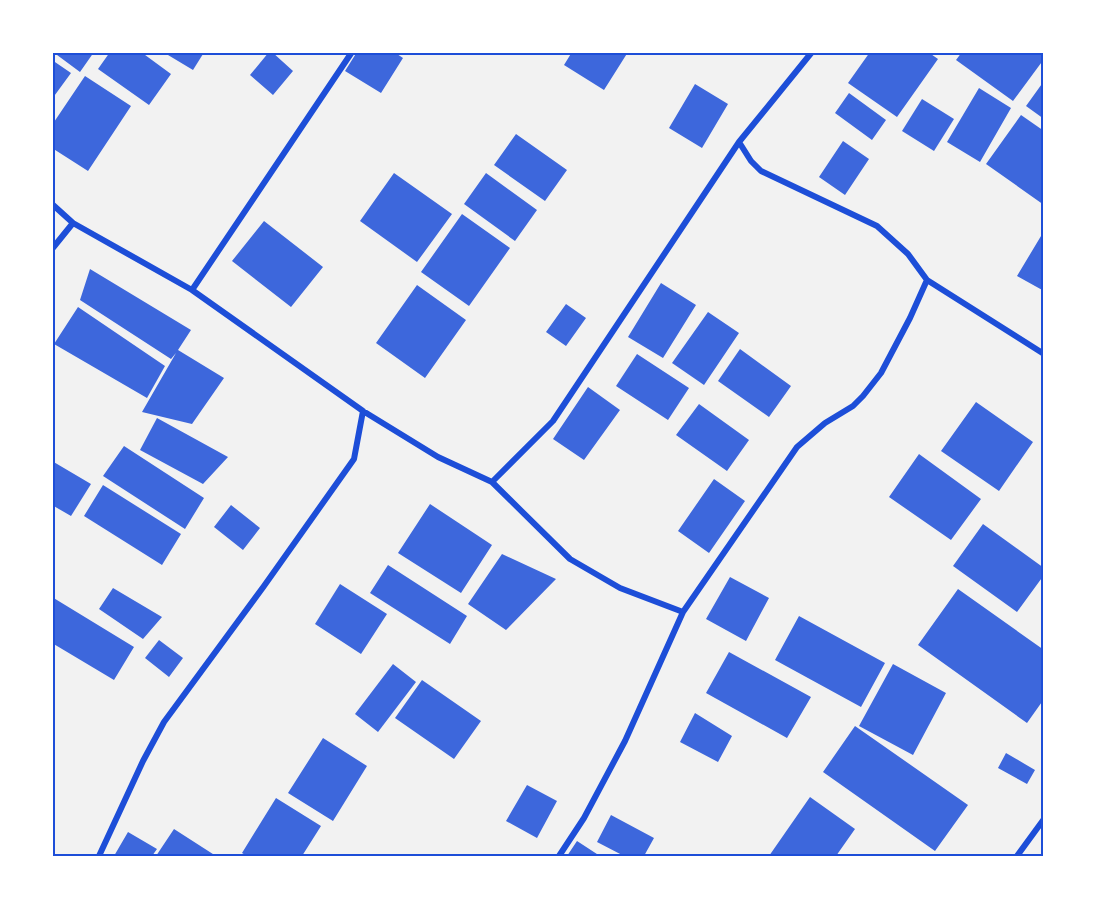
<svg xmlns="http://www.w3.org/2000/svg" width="1096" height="909" font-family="'Nunito Sans',sans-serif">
<rect width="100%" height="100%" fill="#f2f2f2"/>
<path fill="#3d67dc" d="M 53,52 L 94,52 L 80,72 Z
M 110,52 L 141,52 L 171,74 L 149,105 L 98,69 Z
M 163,52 L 201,52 L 203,54 L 193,70 Z
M 269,52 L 272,52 L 293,71 L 273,95 L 250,75 Z
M 357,52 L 394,52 L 403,58 L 381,93 L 345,71 Z
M 572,52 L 628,52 L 604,90 L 564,65 Z
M 870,52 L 928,52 L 938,59 L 897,117 L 848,83 Z
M 962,52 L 1044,52 L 1044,59 L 1013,101 L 956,60 Z
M 52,60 L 71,73 L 52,99 Z
M 85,76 L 131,106 L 88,171 L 52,148 L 52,125 Z
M 1044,81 L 1044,119 L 1026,106 Z
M 695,84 L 728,104 L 702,148 L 669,128 Z
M 979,88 L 1011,108 L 980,162 L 947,142 Z
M 849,93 L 886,120 L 872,140 L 835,113 Z
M 922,99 L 954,119 L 934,151 L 902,131 Z
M 1021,115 L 1044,131 L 1044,205 L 986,164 Z
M 516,134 L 567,170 L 545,201 L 494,165 Z
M 843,141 L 869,159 L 845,195 L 819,177 Z
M 394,173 L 452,214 L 417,262 L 360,221 Z
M 486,173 L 537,210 L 515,241 L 464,204 Z
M 462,214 L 510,248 L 469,306 L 421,272 Z
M 264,221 L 323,267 L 291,307 L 232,261 Z
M 1044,231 L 1044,291 L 1017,276 Z
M 90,269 L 191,330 L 178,350 L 224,378 L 192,424 L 142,412 L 176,353 L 171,359 L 80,300 Z
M 661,283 L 696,305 L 663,358 L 628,337 Z
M 417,285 L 466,320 L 425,378 L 376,343 Z
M 566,304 L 586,318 L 566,346 L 546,332 Z
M 78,307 L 165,366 L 147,398 L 54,344 Z
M 708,312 L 739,333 L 704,385 L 672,363 Z
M 740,349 L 791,386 L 769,417 L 718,381 Z
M 637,354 L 689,388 L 668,420 L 616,386 Z
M 588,387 L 620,410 L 584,460 L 553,439 Z
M 976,402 L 1033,442 L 999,491 L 941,451 Z
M 699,404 L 749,440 L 727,471 L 676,435 Z
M 157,418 L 228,457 L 203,484 L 140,450 Z
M 124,446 L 204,498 L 185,529 L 103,476 Z
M 919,454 L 981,499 L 951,540 L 889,497 Z
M 52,461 L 91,484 L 71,516 L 52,505 Z
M 714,479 L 745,501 L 709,553 L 678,531 Z
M 103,485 L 181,534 L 162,565 L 84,516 Z
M 430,504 L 492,545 L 461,593 L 398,553 Z
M 231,505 L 260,528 L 243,550 L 214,527 Z
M 983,524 L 1044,568 L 1044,575 L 1017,612 L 953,566 Z
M 502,554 L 556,579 L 506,630 L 468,604 Z
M 388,565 L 467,616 L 450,644 L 370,593 Z
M 730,577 L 769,598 L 746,641 L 706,619 Z
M 340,584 L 387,614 L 361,654 L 315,624 Z
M 113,588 L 162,617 L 143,639 L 99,609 Z
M 958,589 L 1044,650 L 1044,699 L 1027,723 L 918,645 Z
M 52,597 L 134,647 L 114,680 L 52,643 Z
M 799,616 L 885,663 L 861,707 L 775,660 Z
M 159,640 L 183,658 L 169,677 L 145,658 Z
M 729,652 L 811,697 L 787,738 L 706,693 Z
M 393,664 L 416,682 L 378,732 L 355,714 Z
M 893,664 L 946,693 L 913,755 L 859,726 Z
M 422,680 L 481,721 L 454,759 L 395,718 Z
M 695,713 L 732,736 L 718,762 L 680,742 Z
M 855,726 L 968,805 L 935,851 L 823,772 Z
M 323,738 L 367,766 L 333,821 L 288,793 Z
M 1006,753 L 1035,770 L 1027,784 L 998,768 Z
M 527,785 L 557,801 L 537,838 L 506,821 Z
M 810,797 L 855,829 L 836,856 L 769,856 Z
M 276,798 L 321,826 L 302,856 L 247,856 L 242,853 Z
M 611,815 L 654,838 L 644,856 L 624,856 L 597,842 Z
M 174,829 L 216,856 L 156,856 Z
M 128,832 L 157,849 L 152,856 L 114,856 Z
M 577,841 L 600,856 L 567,856 Z"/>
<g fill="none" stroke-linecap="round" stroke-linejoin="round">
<path stroke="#1d4ed8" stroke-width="6" d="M 739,142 L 751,161 L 761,171 L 877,226 L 908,254 L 927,280 L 1044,354
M 52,204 L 73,223 L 192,290 L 363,411 L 438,457 L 492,482 L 570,559 L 620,588 L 683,612
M 52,249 L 73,223
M 192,290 L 352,52
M 492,482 L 553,421 L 739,142 L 812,52
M 99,856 L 143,761 L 164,722 L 264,586 L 354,459 L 363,411
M 559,856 L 584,818 L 625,741 L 683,612 L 797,447 L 825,423 L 853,406 L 863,396 L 881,373 L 910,318 L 927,280
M 1017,856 L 1044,819"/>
</g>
<rect width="1096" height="909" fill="none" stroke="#ffffff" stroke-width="108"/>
<rect x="54" y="54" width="988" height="801" fill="none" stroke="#1d4ed8" stroke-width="2"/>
</svg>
